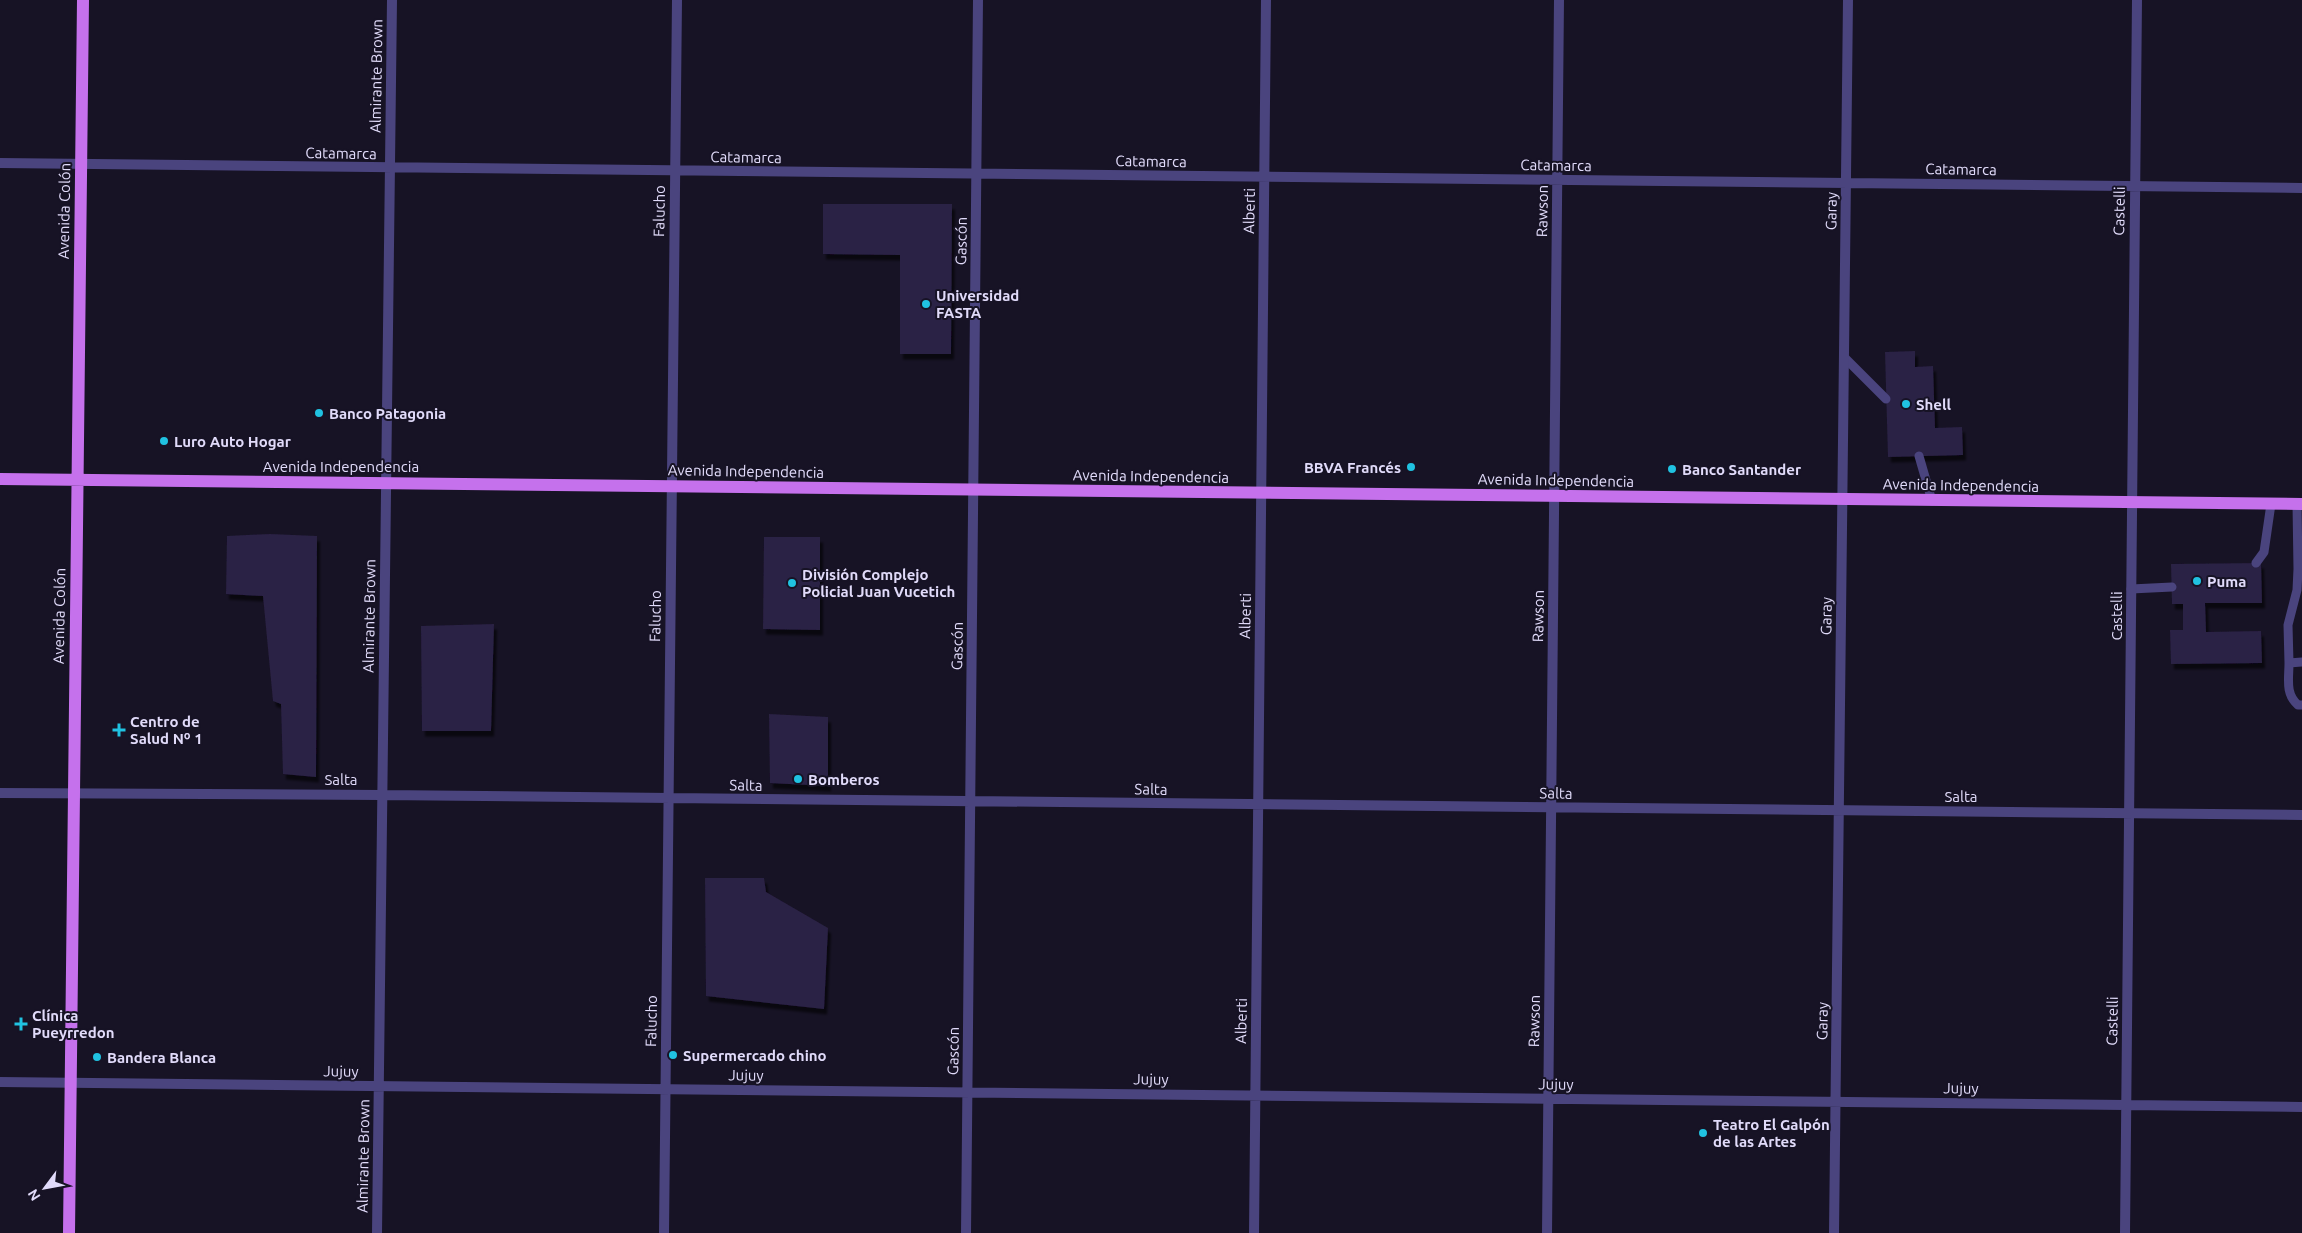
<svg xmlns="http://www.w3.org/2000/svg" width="2302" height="1233" font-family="Ubuntu,sans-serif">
<defs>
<filter id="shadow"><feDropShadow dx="3" dy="5.5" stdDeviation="1" flood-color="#0009"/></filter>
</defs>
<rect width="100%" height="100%" fill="#171325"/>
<path fill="#2a2144" filter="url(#shadow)" d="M 823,204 L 952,204 L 951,354 L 900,354 L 900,255 L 823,254 Z
M 1915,351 L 1915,367 L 1933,366 L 1935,428 L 1962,427 L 1963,455 L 1888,457 L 1885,352 Z
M 270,534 L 317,536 L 316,777 L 283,774 L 281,704 L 273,701 L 263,596 L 226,594 L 227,536 Z
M 764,537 L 820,537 L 820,630 L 763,629 Z
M 2261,563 L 2262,603 L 2205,603 L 2206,632 L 2261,631 L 2262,663 L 2171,664 L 2170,630 L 2183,630 L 2183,604 L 2172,604 L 2171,564 Z
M 494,624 L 491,731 L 422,731 L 421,626 Z
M 769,714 L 828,717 L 828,786 L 770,783 Z
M 705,878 L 764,878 L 766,892 L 828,928 L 824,1009 L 706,996 Z"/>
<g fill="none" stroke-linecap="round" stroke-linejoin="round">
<path stroke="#4a447e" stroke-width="9" d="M 1844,357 L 1886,399
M 1919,456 L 1932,501
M 2256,563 L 2264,552 L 2271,504
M 2131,589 L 2172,587
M 2302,662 L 2289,663 C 2289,679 2285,694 2298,705 L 2302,705
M 2289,663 L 2288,625 L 2297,590 L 2298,569 L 2297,504"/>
<path stroke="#4a447e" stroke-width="10" d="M 0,163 L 2302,188
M 0,793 L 382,795 L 2302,815
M 0,1082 L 2302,1107
M 377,1233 L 392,0
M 664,1233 L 677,0
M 966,1233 L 978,0
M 1254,1233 L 1266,0
M 1547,1233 L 1559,0
M 1834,1233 L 1848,0
M 2125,1233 L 2137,0"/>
<path stroke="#c571ec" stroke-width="12" d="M 0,479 L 2302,504
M 69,1233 L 83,0"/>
</g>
<g fill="#20c2e1" stroke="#171325" stroke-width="2">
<circle cx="926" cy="304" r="5"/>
<circle cx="1906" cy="404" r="5"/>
<circle cx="319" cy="413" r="5"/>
<circle cx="164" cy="441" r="5"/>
<circle cx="1411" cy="467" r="5"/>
<circle cx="1672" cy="469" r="5"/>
<circle cx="2197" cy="581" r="5"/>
<circle cx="792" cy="583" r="5"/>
<path d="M116.5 722.5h5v5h5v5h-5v5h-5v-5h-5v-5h5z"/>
<circle cx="798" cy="779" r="5"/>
<path d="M18.5 1016.5h5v5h5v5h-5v5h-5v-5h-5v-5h5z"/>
<circle cx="673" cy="1055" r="5"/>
<circle cx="97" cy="1057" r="5"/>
<circle cx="1703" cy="1133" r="5"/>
</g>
<g text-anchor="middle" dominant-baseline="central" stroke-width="4" stroke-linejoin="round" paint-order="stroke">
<g font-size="15" fill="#e1dbfa" stroke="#171325">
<text transform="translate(376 76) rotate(-89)">Almirante Brown</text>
<text transform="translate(341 153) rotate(1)">Catamarca</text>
<text transform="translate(746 157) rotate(1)">Catamarca</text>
<text transform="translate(1151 161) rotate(1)">Catamarca</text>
<text transform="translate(1556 165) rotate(1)">Catamarca</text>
<text transform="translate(1961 169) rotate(1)">Catamarca</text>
<text transform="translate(64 211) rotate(-89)">Avenida Colón</text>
<text transform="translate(659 211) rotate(-89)">Falucho</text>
<text transform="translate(1249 211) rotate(-89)">Alberti</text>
<text transform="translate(1542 211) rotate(-89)">Rawson</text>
<text transform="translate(1831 211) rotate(-89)">Garay</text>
<text transform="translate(2119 211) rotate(-89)">Castelli</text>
<text transform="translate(961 241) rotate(-89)">Gascón</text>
<text x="341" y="466">Avenida Independencia</text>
<text transform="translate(746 471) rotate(1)">Avenida Independencia</text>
<text transform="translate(1151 476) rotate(1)">Avenida Independencia</text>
<text transform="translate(1556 480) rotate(1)">Avenida Independencia</text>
<text transform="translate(1961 485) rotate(1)">Avenida Independencia</text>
<text transform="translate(59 616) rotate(-89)">Avenida Colón</text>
<text transform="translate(369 616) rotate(-89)">Almirante Brown</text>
<text transform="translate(655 616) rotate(-89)">Falucho</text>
<text transform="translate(1245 616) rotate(-89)">Alberti</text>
<text transform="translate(1538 616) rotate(-89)">Rawson</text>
<text transform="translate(1826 616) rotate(-89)">Garay</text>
<text transform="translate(2116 616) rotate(-90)">Castelli</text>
<text transform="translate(957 646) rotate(-89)">Gascón</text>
<text x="341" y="779">Salta</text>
<text transform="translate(746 785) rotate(1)">Salta</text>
<text transform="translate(1151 789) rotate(1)">Salta</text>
<text transform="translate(1556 793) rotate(1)">Salta</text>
<text x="1961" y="796">Salta</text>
<text transform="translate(651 1021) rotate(-89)">Falucho</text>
<text transform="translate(1241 1021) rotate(-89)">Alberti</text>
<text transform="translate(1534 1021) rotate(-89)">Rawson</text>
<text transform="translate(1822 1021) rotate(-89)">Garay</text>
<text transform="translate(2112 1021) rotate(-89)">Castelli</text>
<text transform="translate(953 1051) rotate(-89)">Gascón</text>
<text transform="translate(341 1071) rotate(1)">Jujuy</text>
<text transform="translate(746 1075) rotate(1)">Jujuy</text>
<text transform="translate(1151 1079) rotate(1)">Jujuy</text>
<text transform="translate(1556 1084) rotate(1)">Jujuy</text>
<text transform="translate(1961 1088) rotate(1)">Jujuy</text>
<text transform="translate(363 1156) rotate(-89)">Almirante Brown</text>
</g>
<g font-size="15" font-weight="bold" fill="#e1dbfa" stroke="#171325" text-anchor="start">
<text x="936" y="295">Universidad<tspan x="936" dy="17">FASTA</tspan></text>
<text x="1916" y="404">Shell</text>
<text x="329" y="413">Banco Patagonia</text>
<text x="174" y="441">Luro Auto Hogar</text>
<text x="1401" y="467" text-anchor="end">BBVA Francés</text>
<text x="1682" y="469">Banco Santander</text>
<text x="802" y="574">División Complejo<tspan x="802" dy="17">Policial Juan Vucetich</tspan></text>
<text x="2207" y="581">Puma</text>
<text x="130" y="721">Centro de<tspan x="130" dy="17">Salud Nº 1</tspan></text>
<text x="808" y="779">Bomberos</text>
<text x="32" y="1015">Clínica<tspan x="32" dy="17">Pueyrredon</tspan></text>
<text x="683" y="1055">Supermercado chino</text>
<text x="107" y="1057">Bandera Blanca</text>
<text x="1713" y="1124">Teatro El Galpón<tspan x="1713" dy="17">de las Artes</tspan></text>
</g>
</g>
<g transform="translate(45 1188) rotate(238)" stroke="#171325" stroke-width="4" paint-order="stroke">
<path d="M0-4L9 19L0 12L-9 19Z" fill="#e1dbfa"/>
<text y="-8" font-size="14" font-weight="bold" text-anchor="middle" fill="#e1dbfa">N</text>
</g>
</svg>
